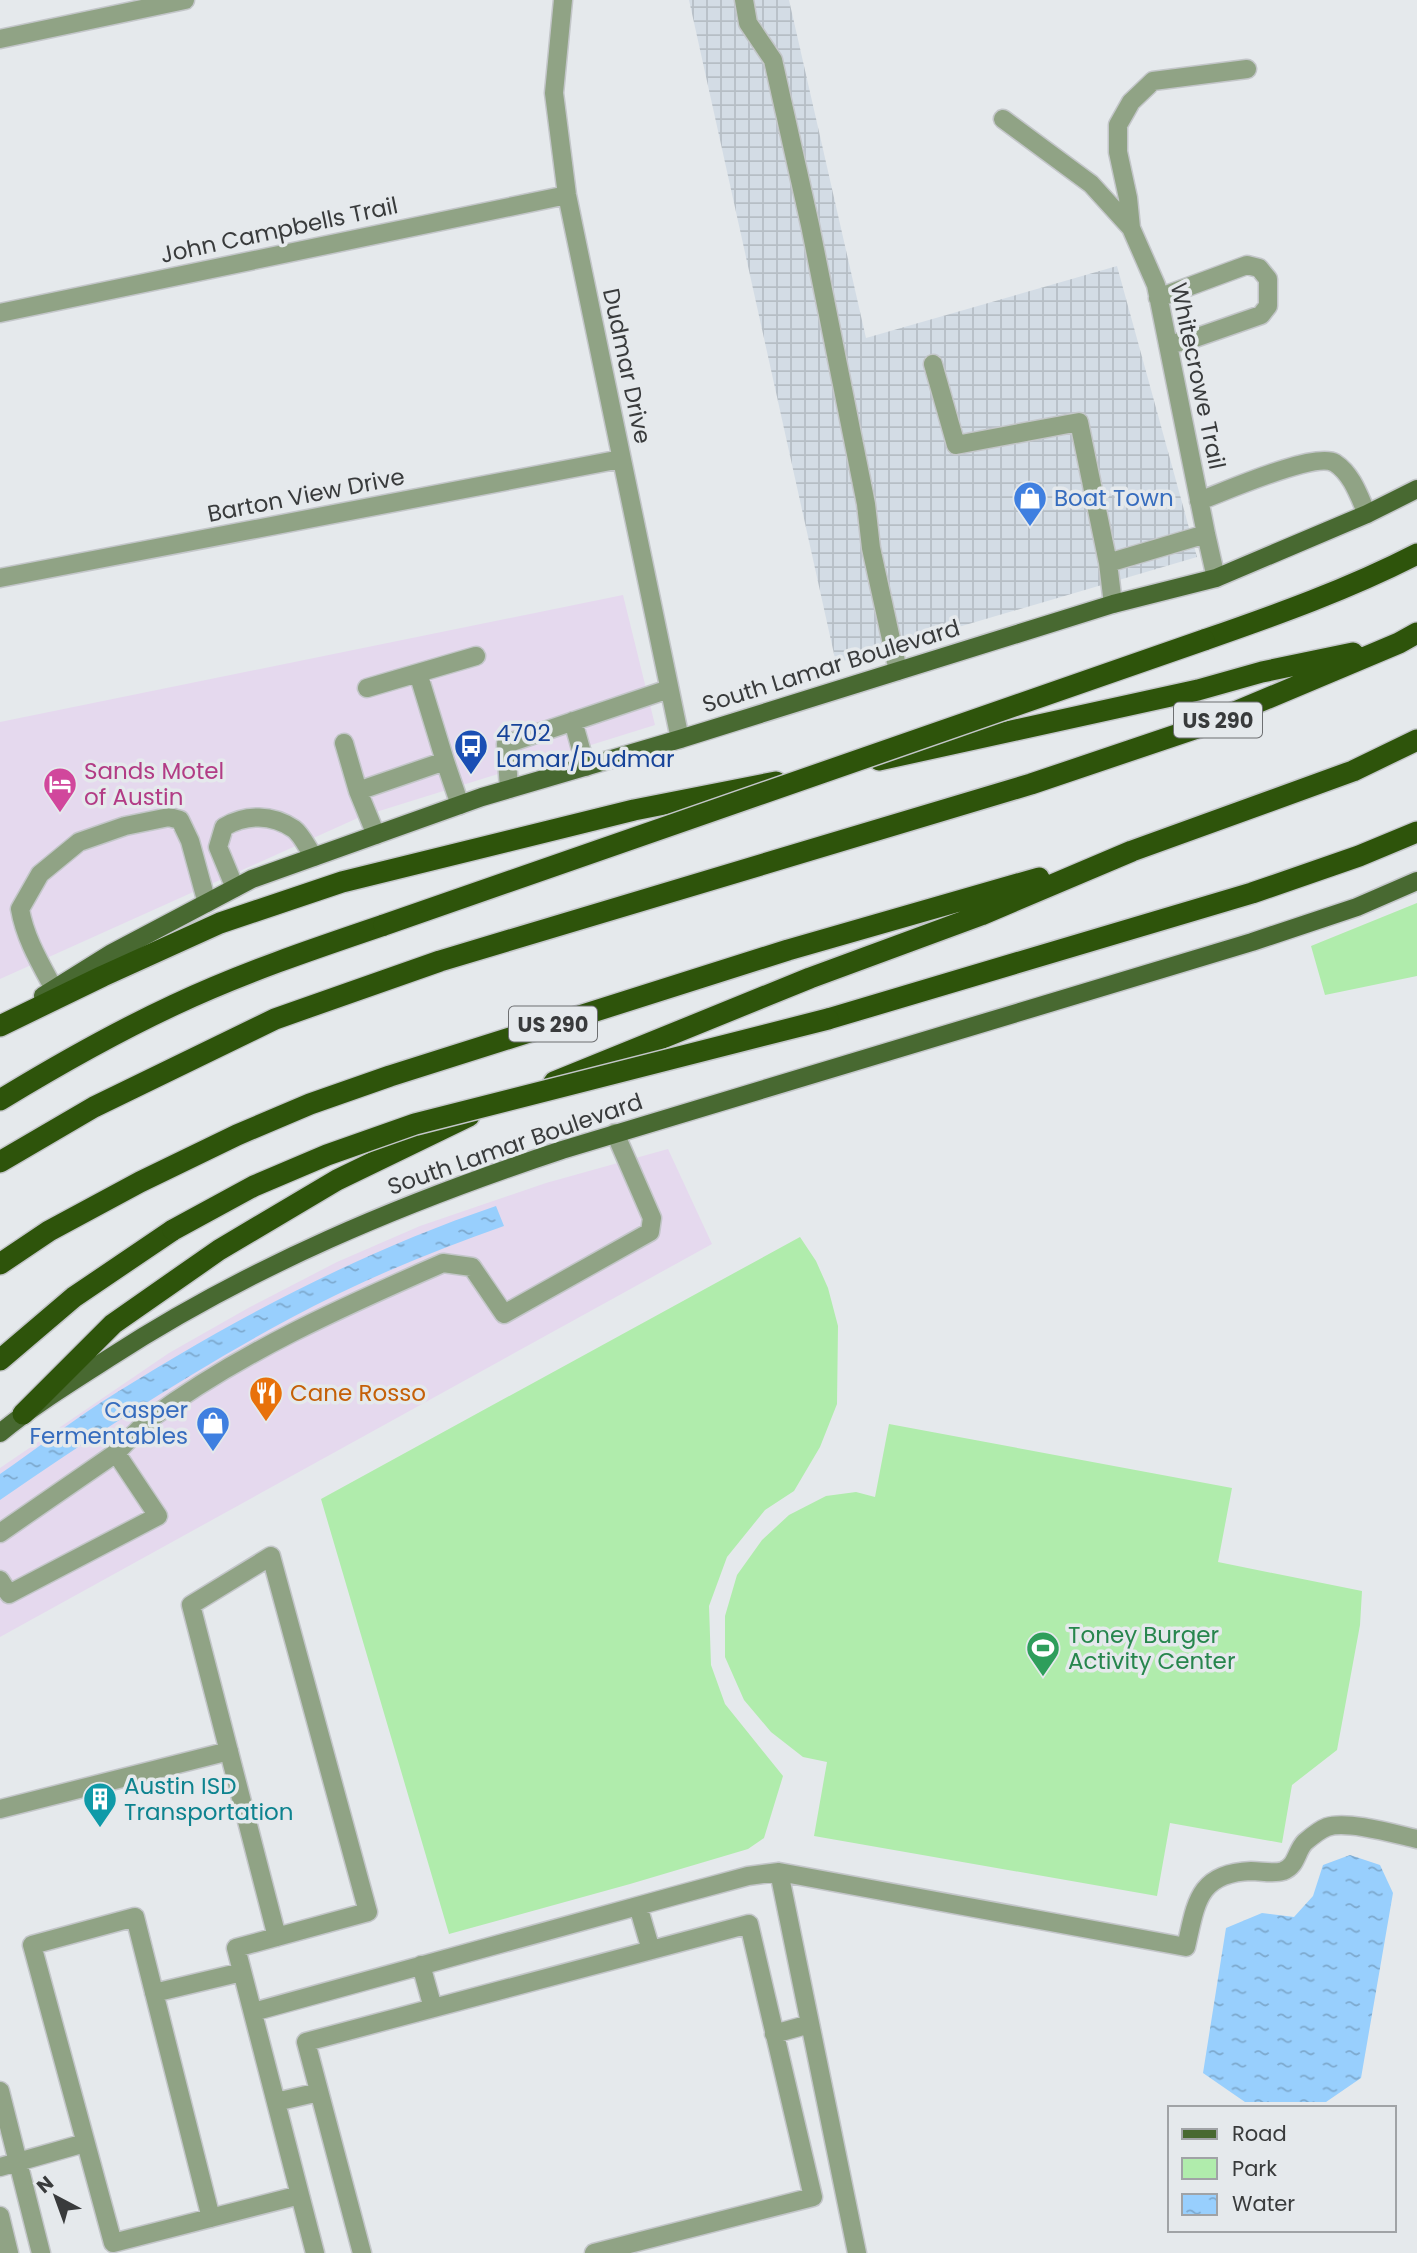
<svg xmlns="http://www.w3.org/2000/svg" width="1417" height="2253" font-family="Poppins,sans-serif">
<defs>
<pattern id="industrial-grid" width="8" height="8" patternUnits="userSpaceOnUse" patternTransform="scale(1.75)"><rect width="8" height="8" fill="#d3dce5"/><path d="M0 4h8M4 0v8" fill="none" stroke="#b6bec5"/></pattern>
<pattern id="water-ripples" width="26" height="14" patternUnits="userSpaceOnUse" patternTransform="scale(1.75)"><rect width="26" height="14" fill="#98cffd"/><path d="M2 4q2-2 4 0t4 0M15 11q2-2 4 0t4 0" fill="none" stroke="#7da9ce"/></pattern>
</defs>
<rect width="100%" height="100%" fill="#e5e9ec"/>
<path fill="#e5d9ee" d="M 623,595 L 655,725 L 360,817 L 0,979 L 0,722 Z
M 668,1149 L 712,1244 L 0,1637 L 0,1468 L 169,1353 L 250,1307 L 337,1262 L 420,1226 L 546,1183 Z"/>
<path fill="url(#industrial-grid)" d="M 689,0 L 789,0 L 866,338 L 1117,266 L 1197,557 L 836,663 Z"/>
<path fill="#b0ecac" d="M 1417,903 L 1417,976 L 1325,995 L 1311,946 Z
M 800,1237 L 816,1261 L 828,1288 L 838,1326 L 837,1404 L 820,1447 L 794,1491 L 765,1510 L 727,1557 L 709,1606 L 711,1665 L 725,1704 L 783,1776 L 764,1838 L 748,1849 L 630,1884 L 449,1934 L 321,1499 Z
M 889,1424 L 1232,1488 L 1218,1562 L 1362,1591 L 1360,1625 L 1337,1750 L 1292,1785 L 1282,1843 L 1170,1823 L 1157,1896 L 814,1836 L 827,1762 L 803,1757 L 771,1732 L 744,1700 L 725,1657 L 725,1616 L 737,1575 L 762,1540 L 789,1515 L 826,1496 L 856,1492 L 875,1497 Z"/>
<path fill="url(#water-ripples)" d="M 496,1206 L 504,1226 C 430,1252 357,1282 289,1319 C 189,1373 94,1435 0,1500 L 0,1474 C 34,1451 66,1425 100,1403 C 224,1324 357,1253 496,1206 Z
M 1350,1855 L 1380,1865 L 1393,1893 L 1361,2078 L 1326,2102 L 1245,2102 L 1203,2073 L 1226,1928 L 1262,1913 L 1294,1917 L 1313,1896 L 1323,1865 Z"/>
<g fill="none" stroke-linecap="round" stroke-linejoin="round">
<g stroke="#c3c6c9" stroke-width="21">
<path id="minor" d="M 563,0 L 554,93 L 567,195 L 680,739
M 744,0 L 748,23 L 773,60 L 810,225 L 866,504 L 871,548 L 898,671
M 0,39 L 185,0
M 1003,119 L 1091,184 L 1131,228 L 1156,285 L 1206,534 L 1216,578
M 1131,228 L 1128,198 L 1118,152 L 1118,125 L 1131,102 L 1153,81 L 1247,69
M 1158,298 L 1247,265 L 1259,268 L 1268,279 L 1268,306 L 1261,315 L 1192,339 L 1168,345
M 0,313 L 567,195
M 933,364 L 956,445 L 1079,422 L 1108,563 L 1113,604
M 1199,501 C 1224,492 1315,451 1335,463 C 1352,474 1359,496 1367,514
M 1108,563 L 1206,534
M 0,578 L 621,459
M 418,673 L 476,656
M 367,688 L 418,673 L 445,761
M 573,721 L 586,767
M 344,743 L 358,791
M 509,789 L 506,744 L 669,689
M 376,835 L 358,791 L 445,761 L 460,805
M 235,888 L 218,847 L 224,827 C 246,814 272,814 294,829 C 302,835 308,849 314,857
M 54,989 C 40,963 25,938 20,909 L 40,874 L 79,842 L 125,826 L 169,817 L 180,820 L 190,841 L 207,903
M 116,1453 C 127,1442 138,1429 150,1419 C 239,1353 342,1307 443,1263 L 472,1267 L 504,1314 L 650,1232 L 652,1218 L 615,1133
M 0,1533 L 116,1453 L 158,1516 L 9,1594 L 0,1580
M 0,1809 L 229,1751
M 779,1872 L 857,2253
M 638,1906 L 651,1950
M 277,1937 L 191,1605 L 271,1556 L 368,1912 L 236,1948 L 315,2253
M 421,1965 L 433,2008
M 154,1993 L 242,1972
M 253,2012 L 674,1896 L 748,1876 L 779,1872 L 1186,1947 C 1196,1904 1197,1873 1251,1871 C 1262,1871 1273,1874 1283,1871 C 1297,1866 1296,1851 1305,1842 C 1312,1836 1319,1830 1327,1827 C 1347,1820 1395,1834 1417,1839
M 774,2034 L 810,2024
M 0,2091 L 41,2253
M 276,2102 L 319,2092
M 0,2167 L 85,2143
M 0,2216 L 9,2253
M 211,2218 L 135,1917 L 32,1945 L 113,2243 L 300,2195
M 362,2253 L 306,2042 L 749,1924 L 813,2197 L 594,2253"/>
</g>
<g stroke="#c3c6c9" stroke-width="21">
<path id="major" d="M 43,996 L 112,953 L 252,879 L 482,797 L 680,739 L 1113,604 L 1216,578 L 1367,514 L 1417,489
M 0,1433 C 34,1405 72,1382 109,1358 C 251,1266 402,1203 562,1150 L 1252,942 L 1357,907 L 1417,881"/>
</g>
<g stroke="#c3c6c9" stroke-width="24">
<path id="highway" d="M 1204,640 C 1276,615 1349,589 1417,554
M 879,760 L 1198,690 L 1262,672 L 1353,653
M 828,1019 L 1252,893 L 1359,856 L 1417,832
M 0,1026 L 103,976 L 220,923 L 342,882 L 634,810 L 776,782
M 554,1082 L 810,978 L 981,915 L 1132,851 L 1353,771 L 1417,740
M 0,1100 C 56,1066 114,1033 174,1005 C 242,973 313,949 384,925
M 0,1162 L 94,1107 L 275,1019 L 440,961 L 1031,784 L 1197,728 L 1399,643 L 1417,633
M 0,1264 L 49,1231 L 140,1182 L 237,1135 L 310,1104 L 390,1076 L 788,950 L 1039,878
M 0,1360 L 74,1297 L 173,1230
M 23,1414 L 113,1324 L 219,1250 L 337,1180 L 469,1116"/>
</g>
<use href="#minor" stroke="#90a385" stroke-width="18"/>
<use href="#major" stroke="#486931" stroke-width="18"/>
<use href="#highway" stroke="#2e540b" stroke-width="21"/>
<g stroke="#c3c6c9" stroke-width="24" stroke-linecap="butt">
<path id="highway-bridge" d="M 384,925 L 1204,640
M 173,1230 L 254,1186 L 327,1155 L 415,1124 L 828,1019"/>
</g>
<use href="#highway-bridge" stroke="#2e540b" stroke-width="21"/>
</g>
<defs>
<g id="shop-pin" transform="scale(1.75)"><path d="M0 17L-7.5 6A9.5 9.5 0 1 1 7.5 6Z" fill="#3f7fe0" stroke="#e5e9ec"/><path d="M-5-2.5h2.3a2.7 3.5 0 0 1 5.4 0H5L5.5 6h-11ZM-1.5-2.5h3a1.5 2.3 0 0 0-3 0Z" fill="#fff"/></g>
<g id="bus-pin" transform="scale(1.75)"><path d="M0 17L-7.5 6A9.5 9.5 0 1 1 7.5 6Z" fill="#1a4fb4" stroke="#e5e9ec"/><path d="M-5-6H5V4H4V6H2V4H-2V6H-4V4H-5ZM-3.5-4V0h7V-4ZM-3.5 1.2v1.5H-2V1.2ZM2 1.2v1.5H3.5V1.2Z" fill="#fff"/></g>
<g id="hotel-pin" transform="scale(1.75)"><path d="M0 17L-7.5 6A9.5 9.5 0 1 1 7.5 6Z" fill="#d1479c" stroke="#e5e9ec"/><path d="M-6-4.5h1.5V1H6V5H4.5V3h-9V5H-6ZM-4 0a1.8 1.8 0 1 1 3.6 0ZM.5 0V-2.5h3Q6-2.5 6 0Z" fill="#fff"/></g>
<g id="restaurant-pin" transform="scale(1.75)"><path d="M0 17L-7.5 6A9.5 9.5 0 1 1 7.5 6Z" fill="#e8710a" stroke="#e5e9ec"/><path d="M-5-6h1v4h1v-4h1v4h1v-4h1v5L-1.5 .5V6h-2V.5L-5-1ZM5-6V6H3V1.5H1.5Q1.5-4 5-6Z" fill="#fff"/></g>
<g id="stadium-pin" transform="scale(1.75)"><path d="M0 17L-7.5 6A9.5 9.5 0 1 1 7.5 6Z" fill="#2e9e5b" stroke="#e5e9ec"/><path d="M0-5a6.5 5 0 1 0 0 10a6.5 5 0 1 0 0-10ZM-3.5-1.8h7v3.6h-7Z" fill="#fff"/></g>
<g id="building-pin" transform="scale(1.75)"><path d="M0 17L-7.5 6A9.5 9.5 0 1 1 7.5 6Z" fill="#0f9aa8" stroke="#e5e9ec"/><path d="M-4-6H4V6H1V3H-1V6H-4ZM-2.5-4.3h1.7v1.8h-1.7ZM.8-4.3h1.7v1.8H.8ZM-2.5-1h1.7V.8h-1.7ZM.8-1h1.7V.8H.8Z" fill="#fff"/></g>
</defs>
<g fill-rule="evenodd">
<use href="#shop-pin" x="1030" y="498"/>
<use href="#bus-pin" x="471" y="746"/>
<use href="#hotel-pin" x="60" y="784"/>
<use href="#restaurant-pin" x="266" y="1393"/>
<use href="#shop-pin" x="213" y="1423"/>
<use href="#stadium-pin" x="1043" y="1648"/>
<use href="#building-pin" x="100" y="1799"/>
</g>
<g text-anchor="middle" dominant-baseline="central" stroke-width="7" stroke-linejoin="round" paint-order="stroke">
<g fill="#e5e9ec" stroke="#6d6f71" stroke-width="2">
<rect x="1174" y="702.5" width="88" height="35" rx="5"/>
<rect x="509" y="1006.5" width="88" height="35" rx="5"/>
</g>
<g font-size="21" font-weight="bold" fill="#393b3c">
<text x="1218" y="720">US 290</text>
<text x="553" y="1024">US 290</text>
</g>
<g font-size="23" fill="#393b3c" stroke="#e5e9ec">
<text transform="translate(279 230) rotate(-12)">John Campbells Trail</text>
<text transform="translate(627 366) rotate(78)">Dudmar Drive</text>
<text transform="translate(1198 376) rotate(78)">Whitecrowe Trail</text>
<text transform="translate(306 495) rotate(-11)">Barton View Drive</text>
<text transform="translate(831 666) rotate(-17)">South Lamar Boulevard</text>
<text transform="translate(515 1144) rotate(-19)">South Lamar Boulevard</text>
</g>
<g font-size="23" fill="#366cbe" stroke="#e5e9ec" text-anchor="start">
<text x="1054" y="498">Boat Town</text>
<text x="188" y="1410" text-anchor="end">Casper<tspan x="188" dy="26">Fermentables</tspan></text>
</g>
<g font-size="23" fill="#164399" stroke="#e5e9ec" text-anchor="start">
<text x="496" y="733">4702<tspan x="496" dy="26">Lamar/Dudmar</tspan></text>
</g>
<g font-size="23" fill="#b23c85" stroke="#e5e9ec" text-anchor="start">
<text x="84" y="771">Sands Motel<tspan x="84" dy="26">of Austin</tspan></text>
</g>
<g font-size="23" fill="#c56008" stroke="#e5e9ec" text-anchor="start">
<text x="290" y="1393">Cane Rosso</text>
</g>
<g font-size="23" fill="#27864d" stroke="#e5e9ec" text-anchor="start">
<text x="1068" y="1635">Toney Burger<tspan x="1068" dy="26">Activity Center</tspan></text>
</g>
<g font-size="23" fill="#0d838f" stroke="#e5e9ec" text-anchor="start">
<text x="124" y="1786">Austin ISD<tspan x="124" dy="26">Transportation</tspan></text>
</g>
</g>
<rect x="1168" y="2106" width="228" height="126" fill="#e5e9ec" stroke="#a0a3a6" stroke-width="2"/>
<rect x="1182" y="2129" width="35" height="10" fill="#486931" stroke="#a0a3a6" stroke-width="2"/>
<text x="1232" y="2141" font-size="21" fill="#393b3c">Road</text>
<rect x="1182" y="2158" width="35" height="21" fill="#b0ecac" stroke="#a0a3a6" stroke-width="2"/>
<text x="1232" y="2176" font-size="21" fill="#393b3c">Park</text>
<rect x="1182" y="2194" width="35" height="21" fill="url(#water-ripples)" stroke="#a0a3a6" stroke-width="2"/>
<text x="1232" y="2211" font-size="21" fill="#393b3c">Water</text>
<g transform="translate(56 2197) rotate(319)" stroke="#e5e9ec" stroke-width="5" paint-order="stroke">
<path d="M0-5L12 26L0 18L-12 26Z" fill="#393b3c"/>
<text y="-10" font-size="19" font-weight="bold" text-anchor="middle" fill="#393b3c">N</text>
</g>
</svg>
